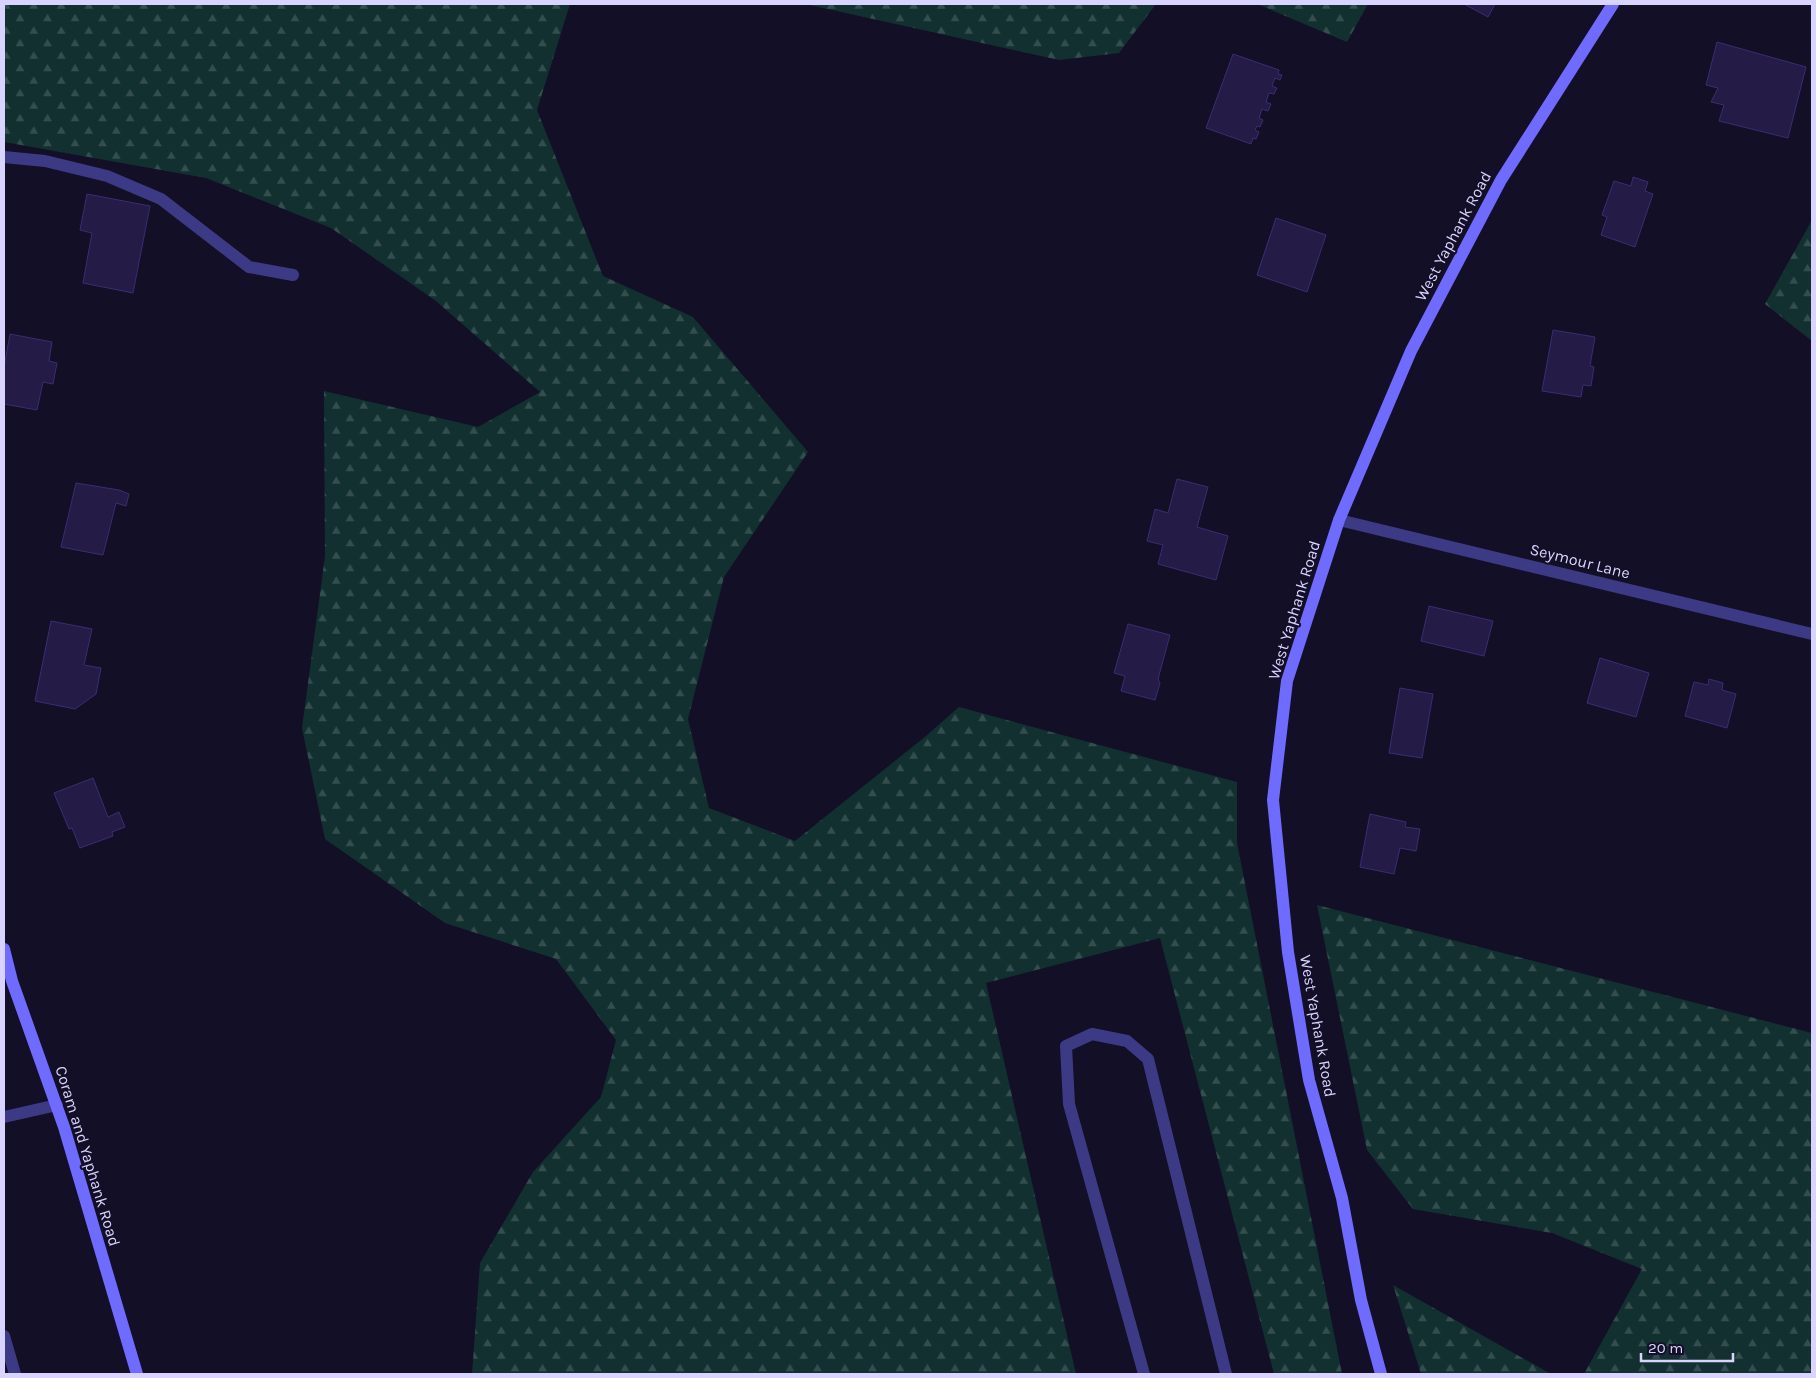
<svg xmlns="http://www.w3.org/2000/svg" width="1816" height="1378" font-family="Karla,sans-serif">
<defs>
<pattern id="forest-firs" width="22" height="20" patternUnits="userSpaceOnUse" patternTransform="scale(1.25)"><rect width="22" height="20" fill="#12302f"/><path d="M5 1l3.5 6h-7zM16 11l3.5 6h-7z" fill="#344d4e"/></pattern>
</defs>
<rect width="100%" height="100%" fill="#130f26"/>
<path fill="url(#forest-firs)" d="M 4,4 L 570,4 L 537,110 L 603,276 L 693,317 L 808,452 L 724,577 L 688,719 L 709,808 L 795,841 L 926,736 L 959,707 L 1237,782 L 1237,843 L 1342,1374 L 1274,1374 L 1160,938 L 986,983 L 1076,1374 L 472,1374 L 480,1263 L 533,1172 L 601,1097 L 616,1040 L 556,959 L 445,923 L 325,839 L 302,728 L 325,556 L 324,391 L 478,427 L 540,392 L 436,301 L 331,228 L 206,178 L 4,142 Z
M 805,4 L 1156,4 L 1119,53 L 1059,60 Z
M 1257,4 L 1368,4 L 1347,42 Z
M 1812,220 L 1812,341 L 1765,304 Z
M 1317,905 L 1812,1033 L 1812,1374 L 1584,1374 L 1642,1269 L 1552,1233 L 1413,1209 L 1367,1150 Z
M 1393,1285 L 1551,1374 L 1421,1374 Z"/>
<path fill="#241b47" stroke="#3b2d73" d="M 1464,4 L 1495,4 L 1488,17 Z
M 1717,42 L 1806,67 L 1788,138 L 1719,121 L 1724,105 L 1711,102 L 1718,88 L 1706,85 Z
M 1233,54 L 1279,70 L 1278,74 L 1282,75 L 1280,80 L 1275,78 L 1272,86 L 1277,88 L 1274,94 L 1269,93 L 1266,102 L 1271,104 L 1268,111 L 1262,109 L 1259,118 L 1263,120 L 1260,127 L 1257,126 L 1255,130 L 1259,132 L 1256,139 L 1253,138 L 1251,144 L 1206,128 Z
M 1633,177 L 1648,182 L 1645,191 L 1653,194 L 1635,247 L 1601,235 L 1607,217 L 1602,215 L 1614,181 L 1631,186 Z
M 87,194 L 150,206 L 133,293 L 83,283 L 92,233 L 80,230 Z
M 1276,218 L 1326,235 L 1307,292 L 1257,275 Z
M 1553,330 L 1595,337 L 1590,366 L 1594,367 L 1591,386 L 1583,385 L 1581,397 L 1542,391 Z
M 10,334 L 52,342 L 49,361 L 57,363 L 53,384 L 43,382 L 37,410 L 4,404 L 4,367 Z
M 1177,479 L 1208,487 L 1197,527 L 1228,536 L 1216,580 L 1158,564 L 1163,545 L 1147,541 L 1155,509 L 1168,513 Z
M 76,483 L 119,490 L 129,494 L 126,506 L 116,503 L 103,555 L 61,547 Z
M 1429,606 L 1493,621 L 1484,656 L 1421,641 Z
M 51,621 L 92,629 L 84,665 L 101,668 L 96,694 L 75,709 L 35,701 Z
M 1128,624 L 1170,635 L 1158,679 L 1160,683 L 1155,700 L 1121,691 L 1125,676 L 1114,673 Z
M 1600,658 L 1649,673 L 1636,717 L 1587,703 Z
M 1709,679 L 1723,683 L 1722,690 L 1736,694 L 1727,728 L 1685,716 L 1694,682 L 1708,685 Z
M 1400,688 L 1433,694 L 1422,758 L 1389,753 Z
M 93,778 L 108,817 L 119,812 L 125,827 L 112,832 L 113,836 L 80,848 L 72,828 L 69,829 L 54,793 Z
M 1370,814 L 1406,822 L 1405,827 L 1420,829 L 1416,851 L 1400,848 L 1394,874 L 1360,867 Z"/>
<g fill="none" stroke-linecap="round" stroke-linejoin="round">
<path stroke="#3d3a85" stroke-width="12" d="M 4,157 L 45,161 L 107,176 L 161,199 L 249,267 L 293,275
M 4,1117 L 57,1105
M 4,1336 L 15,1374
M 1144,1374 L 1069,1104 L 1066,1046 L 1092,1034 L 1127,1041 L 1148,1059 L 1226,1374"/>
<path stroke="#3d3a85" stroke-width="12" d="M 1339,520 L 1812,634"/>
<path stroke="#6f6bff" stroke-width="12" d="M 4,949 L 12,981 L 64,1127 L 137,1374
M 1381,1374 L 1361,1300 L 1342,1198 L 1309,1080 L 1288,952 L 1273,800 L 1287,681 L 1339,520 L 1411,351 L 1501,180 L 1613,4"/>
</g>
<g text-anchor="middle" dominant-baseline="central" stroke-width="4" stroke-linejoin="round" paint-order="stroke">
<g font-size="16" fill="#d9d4ff" stroke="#130f26">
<text transform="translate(1453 236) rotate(-62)">West Yaphank Road</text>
<text transform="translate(1580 561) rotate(14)">Seymour Lane</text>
<text transform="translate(1294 610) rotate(-73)">West Yaphank Road</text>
<text transform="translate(1318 1026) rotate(80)">West Yaphank Road</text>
<text transform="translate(88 1156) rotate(73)">Coram and Yaphank Road</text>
</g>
</g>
<rect width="1816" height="1378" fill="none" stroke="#d9d4ff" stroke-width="10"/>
<path d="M1641 1353v8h92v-8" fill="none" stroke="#d9d4ff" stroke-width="2.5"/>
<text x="1648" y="1353" font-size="15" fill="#d9d4ff" stroke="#130f26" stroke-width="4" paint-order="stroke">20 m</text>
</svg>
